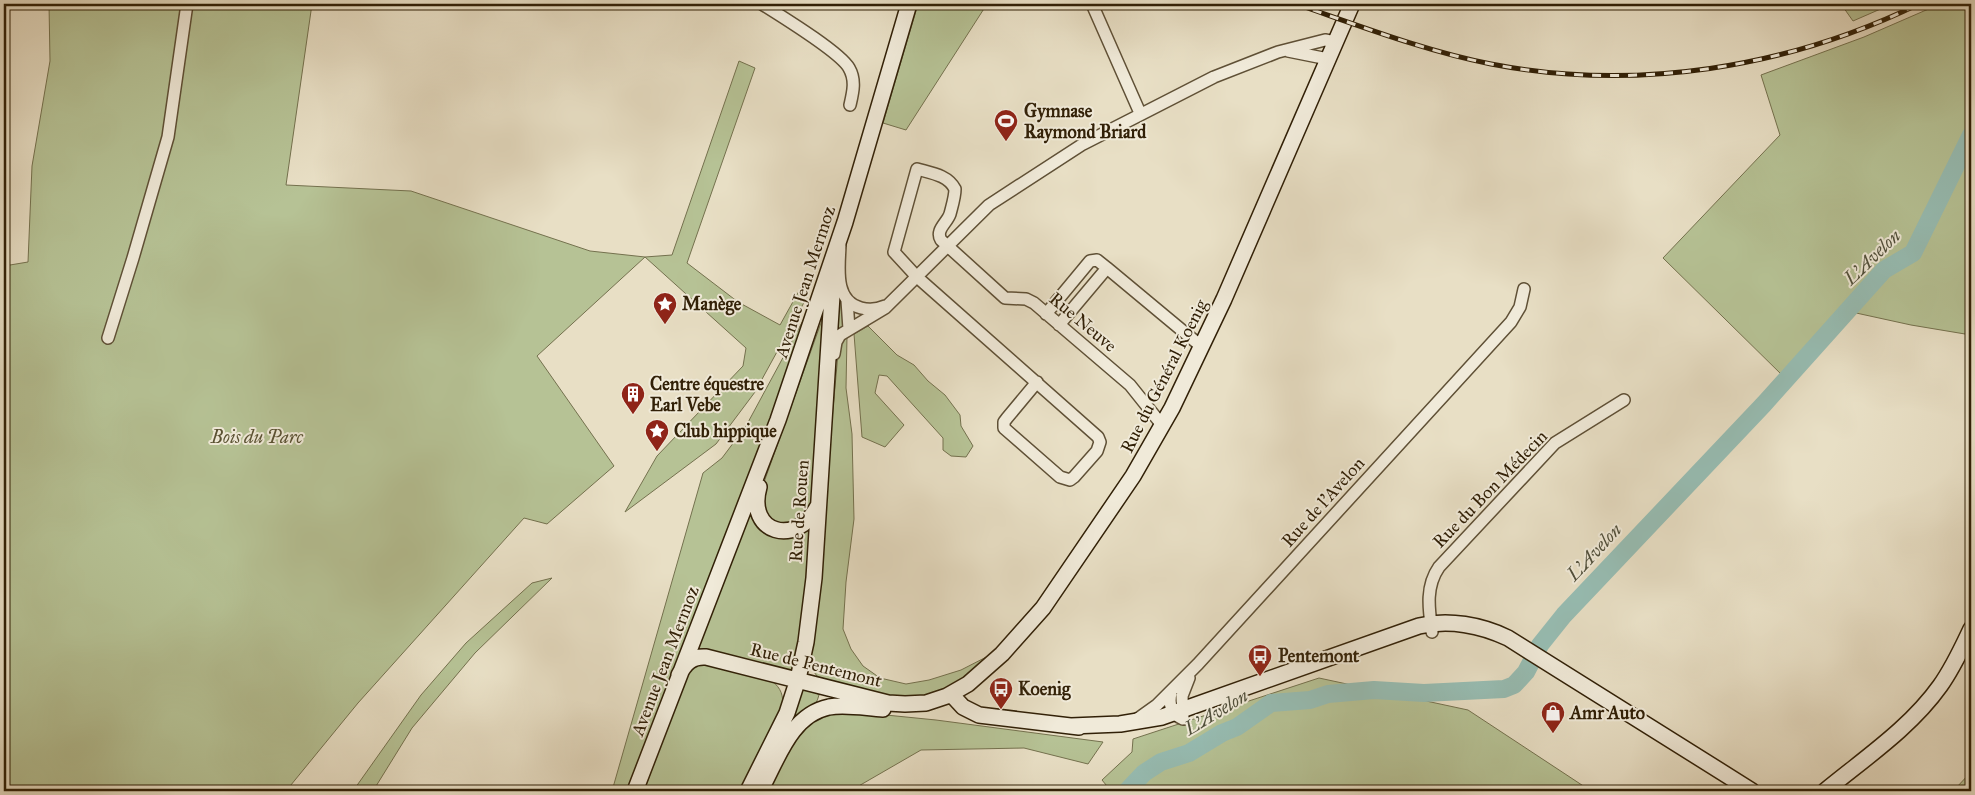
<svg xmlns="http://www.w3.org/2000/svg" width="1975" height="795" font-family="'IM FELL Great Primer',serif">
<rect width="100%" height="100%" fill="#e8dfc5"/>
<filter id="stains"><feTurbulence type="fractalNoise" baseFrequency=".004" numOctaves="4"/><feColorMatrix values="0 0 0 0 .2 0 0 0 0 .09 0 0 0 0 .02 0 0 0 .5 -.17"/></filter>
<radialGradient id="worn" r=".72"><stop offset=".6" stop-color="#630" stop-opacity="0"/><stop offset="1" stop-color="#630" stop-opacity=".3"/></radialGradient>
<path fill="#b6c295" stroke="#74714e" d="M 49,4 L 312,4 L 286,185 L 411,191 L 590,251 L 645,257 L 672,255 L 739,61 L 755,68 L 687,263 L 738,302 L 780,325 L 804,282 L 807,297 L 755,392 L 716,444 L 625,512 L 657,456 L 743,366 L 746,348 L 645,257 L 537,356 L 614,466 L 547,524 L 524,518 L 358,703 L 286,791 L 4,791 L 4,266 L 28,262 L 32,166 L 50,61 Z
M 918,4 L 987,4 L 906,130 L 883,123 Z
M 1841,4 L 1892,4 L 1853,21 Z
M 1940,4 L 1971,4 L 1971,335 L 1911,325 L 1847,311 L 1784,377 L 1663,258 L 1780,135 L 1761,75 L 1864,37 Z
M 839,293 L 846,325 L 835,331 Z
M 806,315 L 807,323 L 629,791 L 612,791 L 703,473 L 722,458 L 746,426 Z
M 822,320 L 824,323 L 813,503 L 797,524 L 778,525 L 762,512 L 763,485 Z
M 868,326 L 897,355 L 914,365 L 928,381 L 945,395 L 960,415 L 961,426 L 973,446 L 966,457 L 951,456 L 943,450 L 943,438 L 887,376 L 879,375 L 875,393 L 904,425 L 885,447 L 862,437 L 854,334 Z
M 847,336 L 846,388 L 852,434 L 854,519 L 846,582 L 843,629 L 851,649 L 863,666 L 880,678 L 906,684 L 929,680 L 961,670 L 998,651 C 985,661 971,676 956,684 C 909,709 871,693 824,680 L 817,676 L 808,664 L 813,629 L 839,343 Z
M 751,507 L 767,530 L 812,523 L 803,623 L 794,673 L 696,651 Z
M 552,578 L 475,653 L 412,728 L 373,791 L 353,791 L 421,695 L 466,643 L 532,583 Z
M 698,664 L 711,664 L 771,680 C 782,689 783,695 783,708 L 745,791 L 644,791 L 686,675 L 692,668 Z
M 1319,678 L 1468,710 L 1591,791 L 1111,791 L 1102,780 L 1132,752 L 1133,739 Z
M 803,684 L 819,695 C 816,709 803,715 792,723 L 790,720 Z
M 834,712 L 856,712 L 936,720 L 1103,742 L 1088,764 L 1024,748 L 921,750 L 850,791 L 767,791 C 783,758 794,723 834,712 Z
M 1971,772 L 1971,791 L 1953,791 L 1955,789 Z"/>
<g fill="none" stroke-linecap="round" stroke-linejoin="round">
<path stroke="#97bdb3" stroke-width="18" d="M 1127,791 L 1144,773 L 1161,762 L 1189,753 L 1222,733 L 1237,727 L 1271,703 L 1310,700 L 1328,694 L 1374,690 L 1424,693 L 1504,689 L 1514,685 L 1526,672 L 1540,645 L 1564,615 L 1764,404 L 1884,270 L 1913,253 L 1971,135"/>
<g stroke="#5f5036" stroke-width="14">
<path id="street" d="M 762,4 C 781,16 840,52 849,68 C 856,80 853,92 850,105
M 1092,4 L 1140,113
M 1288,51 L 1328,59
M 840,246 C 839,268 834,301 861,308 C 869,310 878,309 885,306
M 1107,268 L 1202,347
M 847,300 L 849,329
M 1046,314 L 1090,261 L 1097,260 L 1107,268 L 1059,325
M 108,338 L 133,258 L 168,137 L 187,4
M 834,354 L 836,342 L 840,335 L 885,308 L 989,205 L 1083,144 L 1214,77 L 1278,52 L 1325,40 L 1336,42
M 1037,382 L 1007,418 L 1004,422 L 1004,428 L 1060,477 L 1070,480 L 1074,477 L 1097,451 L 1100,442 L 1098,437 L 917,277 L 894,252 L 917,169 C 931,173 948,175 955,189 C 955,197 952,206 950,214 C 947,223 935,230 941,240 L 1005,298 L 1026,299 L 1034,303 L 1130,385 L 1162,425
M 1432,632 C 1429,610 1425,587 1439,567 L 1555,443 L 1624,400
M 1172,690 C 1168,702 1170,714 1183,719 L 1182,696 L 1189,678
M 1136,720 L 1157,705 L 1198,664 L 1511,322 L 1520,307 L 1524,289"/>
</g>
<g stroke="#312007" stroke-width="18">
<path id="secondary" d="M 759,487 C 746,533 796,548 818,506
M 679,675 C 685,663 692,656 706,657 L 888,703 L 905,704 L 926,703 L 947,696 L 968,684 L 1002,654 L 1043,608 L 1133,476 L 1172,408 L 1224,299 L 1352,4
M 951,694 L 963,707 L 979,715 L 1079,727
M 1071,726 L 1120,724 L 1162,717 L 1419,626 C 1449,619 1481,625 1508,638 L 1752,791
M 635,791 L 778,420 L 845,222 L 909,4
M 748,791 L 787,713 L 798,679 L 806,642 L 814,578 L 833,280
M 760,791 C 777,761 790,715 829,707 C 846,704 866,708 883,709
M 1825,791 C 1865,758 1910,728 1940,686 C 1953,668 1962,648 1971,629"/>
</g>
<use href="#street" stroke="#f0ead9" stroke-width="11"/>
<use href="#secondary" stroke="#f0ead9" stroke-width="15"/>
<g stroke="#312007" stroke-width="5">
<path id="rail" d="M 1296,4 C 1360,26 1425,51 1491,64 C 1636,92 1787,68 1919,4"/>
</g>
<use href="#rail" stroke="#f0ead9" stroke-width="3" stroke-dasharray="9" stroke-linecap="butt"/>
</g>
<defs>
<g id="stadium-pin" transform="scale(1.25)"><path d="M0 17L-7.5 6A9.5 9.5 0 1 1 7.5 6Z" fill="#8f2418" stroke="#f0ead9"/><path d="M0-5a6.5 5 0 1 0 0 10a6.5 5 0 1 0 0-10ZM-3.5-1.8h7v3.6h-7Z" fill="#fff"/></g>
<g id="sight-pin" transform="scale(1.25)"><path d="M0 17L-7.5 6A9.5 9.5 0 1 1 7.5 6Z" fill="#8f2418" stroke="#f0ead9"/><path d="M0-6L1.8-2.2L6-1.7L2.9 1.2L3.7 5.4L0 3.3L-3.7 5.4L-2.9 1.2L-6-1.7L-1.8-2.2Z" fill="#fff"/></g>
<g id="building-pin" transform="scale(1.25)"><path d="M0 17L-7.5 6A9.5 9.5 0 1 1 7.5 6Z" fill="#8f2418" stroke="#f0ead9"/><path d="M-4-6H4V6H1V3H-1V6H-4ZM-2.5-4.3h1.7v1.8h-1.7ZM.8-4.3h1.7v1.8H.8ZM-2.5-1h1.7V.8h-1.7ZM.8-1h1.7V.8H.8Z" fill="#fff"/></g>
<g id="bus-pin" transform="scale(1.25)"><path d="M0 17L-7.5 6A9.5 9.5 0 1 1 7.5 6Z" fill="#8f2418" stroke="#f0ead9"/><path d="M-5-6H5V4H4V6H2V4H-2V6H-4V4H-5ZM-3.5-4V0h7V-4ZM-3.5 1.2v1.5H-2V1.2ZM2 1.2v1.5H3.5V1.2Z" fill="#fff"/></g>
<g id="shop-pin" transform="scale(1.25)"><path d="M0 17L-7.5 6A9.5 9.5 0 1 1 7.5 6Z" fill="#8f2418" stroke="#f0ead9"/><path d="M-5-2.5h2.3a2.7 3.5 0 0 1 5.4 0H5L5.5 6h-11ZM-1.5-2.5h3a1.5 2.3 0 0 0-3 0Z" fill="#fff"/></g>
</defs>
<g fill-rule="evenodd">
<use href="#stadium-pin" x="1006" y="121"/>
<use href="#sight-pin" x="665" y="304"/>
<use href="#building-pin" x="633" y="394"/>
<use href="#sight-pin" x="657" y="431"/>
<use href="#bus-pin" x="1260" y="656"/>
<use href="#bus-pin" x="1001" y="689"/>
<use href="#shop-pin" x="1553" y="713"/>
</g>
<g text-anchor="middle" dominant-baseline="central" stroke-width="4" stroke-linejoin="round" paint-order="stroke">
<g font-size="18" font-weight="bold" fill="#312007" stroke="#f0ead9" text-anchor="start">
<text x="1024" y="111">Gymnase<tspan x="1024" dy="21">Raymond Briard</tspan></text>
<text x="682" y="304">Manège</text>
<text x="650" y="384">Centre équestre<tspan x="650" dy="21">Earl Vebe</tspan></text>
<text x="674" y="431">Club hippique</text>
<text x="1278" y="656">Pentemont</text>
<text x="1018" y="689">Koenig</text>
<text x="1570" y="713">Amr Auto</text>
</g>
<g font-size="18" fill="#312007" stroke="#f0ead9">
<text transform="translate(805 282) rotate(-72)">Avenue Jean Mermoz</text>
<text transform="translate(1083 322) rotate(40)">Rue Neuve</text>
<text transform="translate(1164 376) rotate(-63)">Rue du Général Koenig</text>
<text transform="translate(1490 489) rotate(-46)">Rue du Bon Médecin</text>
<text transform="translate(1323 502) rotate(-48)">Rue de l'Avelon</text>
<text transform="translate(799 511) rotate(-86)">Rue de Rouen</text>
<text transform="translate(665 661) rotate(-69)">Avenue Jean Mermoz</text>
<text transform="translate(816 665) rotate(14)">Rue de Pentemont</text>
</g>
<g font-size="18" font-style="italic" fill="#595132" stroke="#f0ead9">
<text x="257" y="437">Bois du Parc</text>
</g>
<g font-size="19" font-style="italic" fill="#504f3b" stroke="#f0ead9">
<text transform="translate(1872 257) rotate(-44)">L'Avelon</text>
<text transform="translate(1594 552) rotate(-47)">L'Avelon</text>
<text transform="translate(1216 712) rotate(-31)">L'Avelon</text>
</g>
</g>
<rect width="1975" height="795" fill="none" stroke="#e8dfc5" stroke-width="20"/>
<rect x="5" y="5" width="1965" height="785" fill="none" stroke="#312007" stroke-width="2.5"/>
<rect x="10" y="10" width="1955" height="775" fill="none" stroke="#312007"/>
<rect width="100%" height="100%" filter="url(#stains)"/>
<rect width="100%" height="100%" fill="url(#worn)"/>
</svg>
